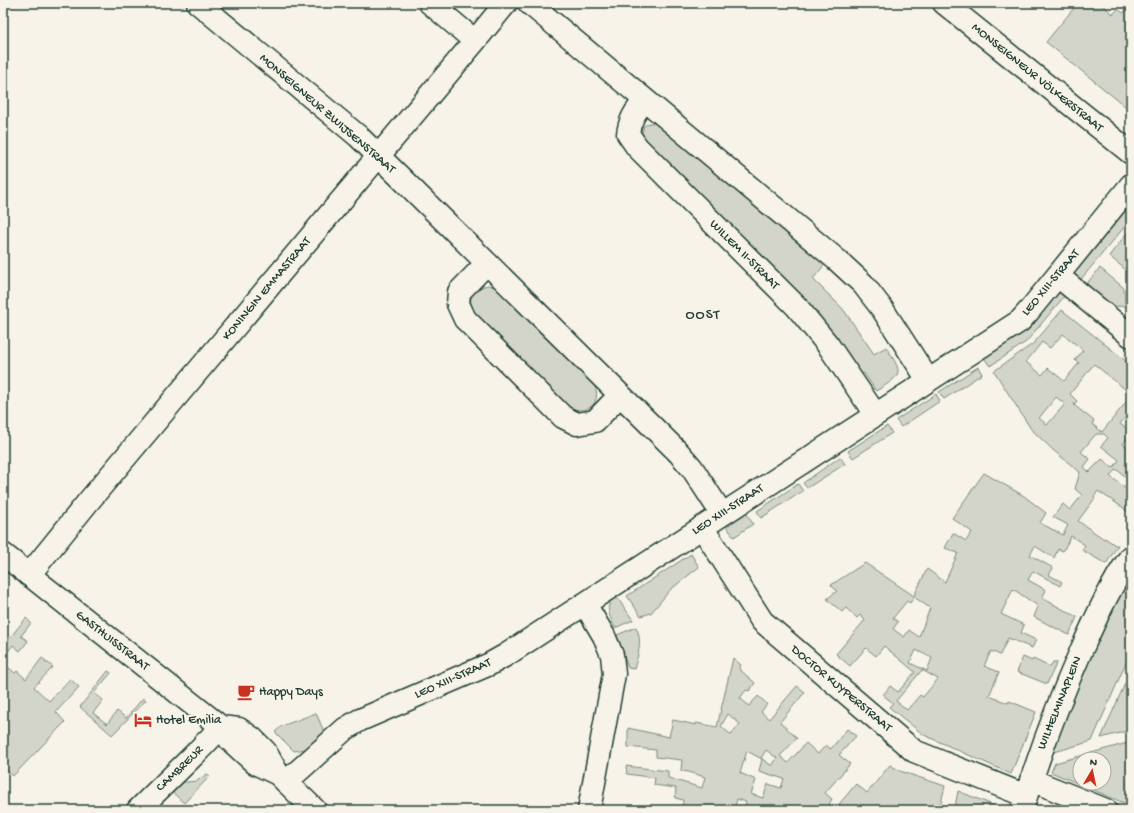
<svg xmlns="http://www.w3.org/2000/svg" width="1134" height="813" font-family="'Gochi Hand',sans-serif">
<rect width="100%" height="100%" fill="#f7f3e8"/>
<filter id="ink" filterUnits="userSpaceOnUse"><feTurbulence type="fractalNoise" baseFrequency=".025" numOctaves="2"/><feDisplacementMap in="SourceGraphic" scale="8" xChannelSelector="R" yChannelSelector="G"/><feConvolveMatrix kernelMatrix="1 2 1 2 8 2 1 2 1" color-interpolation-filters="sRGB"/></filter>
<g filter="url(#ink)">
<path fill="#d3d5ca" stroke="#79897f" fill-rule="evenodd" d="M 1078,3 L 1100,3 L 1113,14 L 1118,9 L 1123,13 L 1128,8 L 1131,10 L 1131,111 L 1046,42 Z
M 650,123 L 656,123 L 825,264 L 813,279 L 843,309 L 874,354 L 886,347 C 903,374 904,374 876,391 L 864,373 L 858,376 L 644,138 L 642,132 L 644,126 Z
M 1131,199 L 1131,219 L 1077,284 L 1072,273 Z
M 1131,228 L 1131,274 L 1109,256 Z
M 1100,268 L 1124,288 L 1125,306 L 1106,307 L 1083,288 Z
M 488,285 L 498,288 L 594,384 C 603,403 587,416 569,407 L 475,314 C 466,299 472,289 488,285 Z
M 1060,292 L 1067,293 L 1026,342 L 990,366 L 982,355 L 1054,295 Z
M 1062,310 L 1131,365 L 1131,394 L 1094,364 L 1070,394 L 1077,401 L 1074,405 L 1094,421 L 1092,424 L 1102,432 L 1131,396 L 1131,410 L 1120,424 L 1129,430 L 1131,428 L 1131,433 L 1123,444 L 1131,450 L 1127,456 L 1131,460 L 1131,478 L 1130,480 L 1116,469 L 1110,476 L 1131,493 L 1131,515 L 1125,510 L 1125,509 L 1098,491 L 1094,497 L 1095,498 L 1078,521 L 1104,539 L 1105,538 L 1115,545 L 1118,545 L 1106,564 L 1082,550 L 1085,545 L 1071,536 L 1063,551 L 1058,549 L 1054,558 L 1035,546 L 1030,555 L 1053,568 L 1049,575 L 1062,582 L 1060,586 L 1033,571 L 1028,580 L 1046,590 L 1042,598 L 1077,617 L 1069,635 L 1034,617 L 1038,606 L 1013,589 L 1001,614 L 1024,625 L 1021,633 L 1036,640 L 1032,648 L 1008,638 L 1000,655 L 991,651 L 984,666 L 999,672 L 989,696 L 1008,703 L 1009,701 L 1036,712 L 1011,774 L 924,735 L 889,707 L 893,703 L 883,695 L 890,686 L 898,692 L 915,672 L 884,646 L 876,656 L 866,648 L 850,666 L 836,654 L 865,620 L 860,615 L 857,618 L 846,608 L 842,612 L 827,599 L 837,591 L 831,585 L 865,563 L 914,596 L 927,569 L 945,582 L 958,553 L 945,548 L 953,533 L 966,541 L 972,532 L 952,518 L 984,473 L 1024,496 L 1046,513 L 1040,523 L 1063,535 L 1068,525 L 1053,517 L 1063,504 L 1070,510 L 1082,495 L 1075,489 L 1080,472 L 1054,451 L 1031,429 L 994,371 L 1034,343 ZM 1063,334 L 1083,350 L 1075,360 L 1079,363 L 1064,381 L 1048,368 L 1042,375 L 1026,362 L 1042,342 L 1050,348 ZM 1056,397 L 1065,404 L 1047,425 L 1039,418 ZM 1096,434 L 1104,434 L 1108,438 L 1101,446 L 1119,460 L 1113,468 L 1102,459 L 1089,472 L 1084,467 L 1090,459 L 1081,452 ZM 914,597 L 930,608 L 919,637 L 909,630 L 904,637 L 893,629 L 898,622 L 893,618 L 907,601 L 910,603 ZM 916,650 L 932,658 L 927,671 L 910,663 ZM 922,670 L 938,679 L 923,697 L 920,695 L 907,710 L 896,701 Z
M 978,367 L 982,374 L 944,399 L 939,392 Z
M 936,394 L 940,401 L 901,427 L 896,420 Z
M 887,426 L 892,433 L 853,458 L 848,451 Z
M 840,457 L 845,464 L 807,488 L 803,483 Z
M 798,484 L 803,491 L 761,518 L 757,511 Z
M 744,510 L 753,524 L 734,537 L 724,523 Z
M 691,554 L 699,567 L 670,590 L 651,613 L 641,616 L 627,596 Z
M 1131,575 L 1131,651 L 1092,741 L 1051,753 C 1074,692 1099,632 1131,575 Z
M 616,596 L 633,620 L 615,628 C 610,617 603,604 616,596 Z
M 26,618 L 31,623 L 21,636 L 28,641 L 20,651 L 13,645 L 3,658 L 3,646 Z
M 636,627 C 643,641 638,655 634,669 L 628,668 L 617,635 Z
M 1023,657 L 1032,661 L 1033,659 L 1050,667 L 1053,662 L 1057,662 L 1047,684 L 1017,672 Z
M 42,658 L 46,661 L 45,663 L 48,663 L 53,667 L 34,687 L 49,701 L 70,679 L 79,687 L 56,712 L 65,722 L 13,776 L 3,767 L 3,663 L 15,673 L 17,671 L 26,679 Z
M 733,658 L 741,665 L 739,669 L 755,683 L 749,691 L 746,690 L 740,698 L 749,706 L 758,696 L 767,704 L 761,712 L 769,719 L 797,686 L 805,692 L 780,722 L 797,738 L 780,756 L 788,763 L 806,743 L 818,754 L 826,745 L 831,749 L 847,729 L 856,736 L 839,755 L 850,764 L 825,793 L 832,799 L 829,804 L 835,809 L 856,784 L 867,793 L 890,765 L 900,771 L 945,786 L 940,807 L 942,807 L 941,810 L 896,810 L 897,807 L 887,805 L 885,810 L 744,810 L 746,802 L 737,799 L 734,810 L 682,810 L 683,800 L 675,798 L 676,788 L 654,785 L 655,778 L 627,774 L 626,766 L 668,771 L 668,778 L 702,788 L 705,777 L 689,772 L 681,771 L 682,760 L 656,757 L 656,750 L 628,747 L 628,728 L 669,737 L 673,720 L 696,725 L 696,723 L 717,727 ZM 728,714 L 740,724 L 731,735 L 721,726 ZM 766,750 L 777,758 L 772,766 L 761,758 ZM 747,751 L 762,759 L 759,771 L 784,779 L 781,788 L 768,784 L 763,798 L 751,794 L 756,780 L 740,773 Z
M 1131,670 L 1131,730 L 1101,738 Z
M 108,671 L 111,673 L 94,693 L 103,700 L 93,713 L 107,724 L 117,711 L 126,718 L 143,698 L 146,700 L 112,735 L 80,707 Z
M 316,713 L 325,734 L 306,749 L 294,751 L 275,732 L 282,726 Z
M 1131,742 L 1131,806 L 1051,772 L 1055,763 ZM 1080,759 L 1104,759 L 1104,783 L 1080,783 Z
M 207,774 L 210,776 L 184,803 L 170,790 L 177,783 L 197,781 Z
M 958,791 L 993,805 L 998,810 L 970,810 L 955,807 Z"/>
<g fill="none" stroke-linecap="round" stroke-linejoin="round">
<g stroke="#1f3d34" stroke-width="25">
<path id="minor" d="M 198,3 L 358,136 L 400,177 L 679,453 L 692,468 L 722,514
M 430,3 L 475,41
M 529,3 L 837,260 L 863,284 L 883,310 L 928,380
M 944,3 L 1131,153
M 645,100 C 635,112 630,119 628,134 L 637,147 L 797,307 L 828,345 L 875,414
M 487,263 L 459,292 L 458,304 L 465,319 L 563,417 L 577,424 L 595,421 L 620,395
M 1058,276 L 1131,336
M 702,527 L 762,621 L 914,751 L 1026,796
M 29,575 L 88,502 L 475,41 L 506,3
M 585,604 L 604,636 L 612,655 L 614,674 L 589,810
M 1031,780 L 1106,810
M 286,782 L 345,729 L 360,720 L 490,664 L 506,655 L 1020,321 L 1028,312 L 1131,185
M 1022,809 C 1039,755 1058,703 1081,651 C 1096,618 1110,586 1131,556
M 138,810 L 194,755 L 221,727"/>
</g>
<g stroke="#1f3d34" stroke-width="25">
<path id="tertiary" d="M 3,554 L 221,727 L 231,741 L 255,763 L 278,774
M 221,727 L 239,729 L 252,738 L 265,751 L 278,774 L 315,810"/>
</g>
<use href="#minor" stroke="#f7f3e8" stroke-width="22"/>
<use href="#tertiary" stroke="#f7f3e8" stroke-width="22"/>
</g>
</g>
<defs>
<g id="cafe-bare" transform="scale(1.38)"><path d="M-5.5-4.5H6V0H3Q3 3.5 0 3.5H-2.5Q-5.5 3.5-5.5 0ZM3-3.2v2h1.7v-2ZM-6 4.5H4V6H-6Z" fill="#c8321e" stroke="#f7f3e8" stroke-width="2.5" paint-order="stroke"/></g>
<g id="hotel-bare" transform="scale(1.38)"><path d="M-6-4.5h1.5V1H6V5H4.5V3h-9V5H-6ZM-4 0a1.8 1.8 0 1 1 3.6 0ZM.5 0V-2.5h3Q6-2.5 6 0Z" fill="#c8321e" stroke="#f7f3e8" stroke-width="2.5" paint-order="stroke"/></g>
</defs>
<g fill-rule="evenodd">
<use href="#cafe-bare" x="246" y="692"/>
<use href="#hotel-bare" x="143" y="720"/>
</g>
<g text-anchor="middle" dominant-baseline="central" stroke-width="4" stroke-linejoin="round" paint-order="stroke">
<g font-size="13" fill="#1f3d34" stroke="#f7f3e8">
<text transform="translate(1037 78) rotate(39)">MONSEIGNEUR VÖLKERSTRAAT</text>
<text transform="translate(327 114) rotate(41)">MONSEIGNEUR ZWIJSENSTRAAT</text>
<text transform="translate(744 255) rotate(45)">WILLEM II-STRAAT</text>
<text transform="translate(1051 283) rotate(-50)">LEO XIII-STRAAT</text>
<text transform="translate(267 289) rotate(-50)">KONINGIN EMMASTRAAT</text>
<text transform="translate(728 510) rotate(-33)">LEO XIII-STRAAT</text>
<text transform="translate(112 641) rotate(38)">GASTHUISSTRAAT</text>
<text transform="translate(453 679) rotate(-24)">LEO XIII-STRAAT</text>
<text transform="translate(841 689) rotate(40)">DOCTOR KUYPERSTRAAT</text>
<text transform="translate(1060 703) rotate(-68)">WILHELMINAPLEIN</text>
<text transform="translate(180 769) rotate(-44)">CAMBREUR</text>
</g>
<g font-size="13" fill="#1f3d34" stroke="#f7f3e8" text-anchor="start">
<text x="259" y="692">Happy Days</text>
<text x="156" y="720">Hotel Emilia</text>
</g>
<g font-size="15" letter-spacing="1" fill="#1f3d34" stroke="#f7f3e8">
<text x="703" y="315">OOST</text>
</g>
</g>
<rect width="1134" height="813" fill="none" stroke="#f7f3e8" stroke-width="16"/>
<rect x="8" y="8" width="1118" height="797" fill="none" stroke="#1f3d34" stroke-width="1.5" filter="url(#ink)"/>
<g transform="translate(1092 771) rotate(9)"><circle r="19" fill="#f7f3e8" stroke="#a1aaa0"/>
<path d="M0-3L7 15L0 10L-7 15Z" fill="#c8321e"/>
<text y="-6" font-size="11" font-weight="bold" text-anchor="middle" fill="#1f3d34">N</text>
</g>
</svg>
